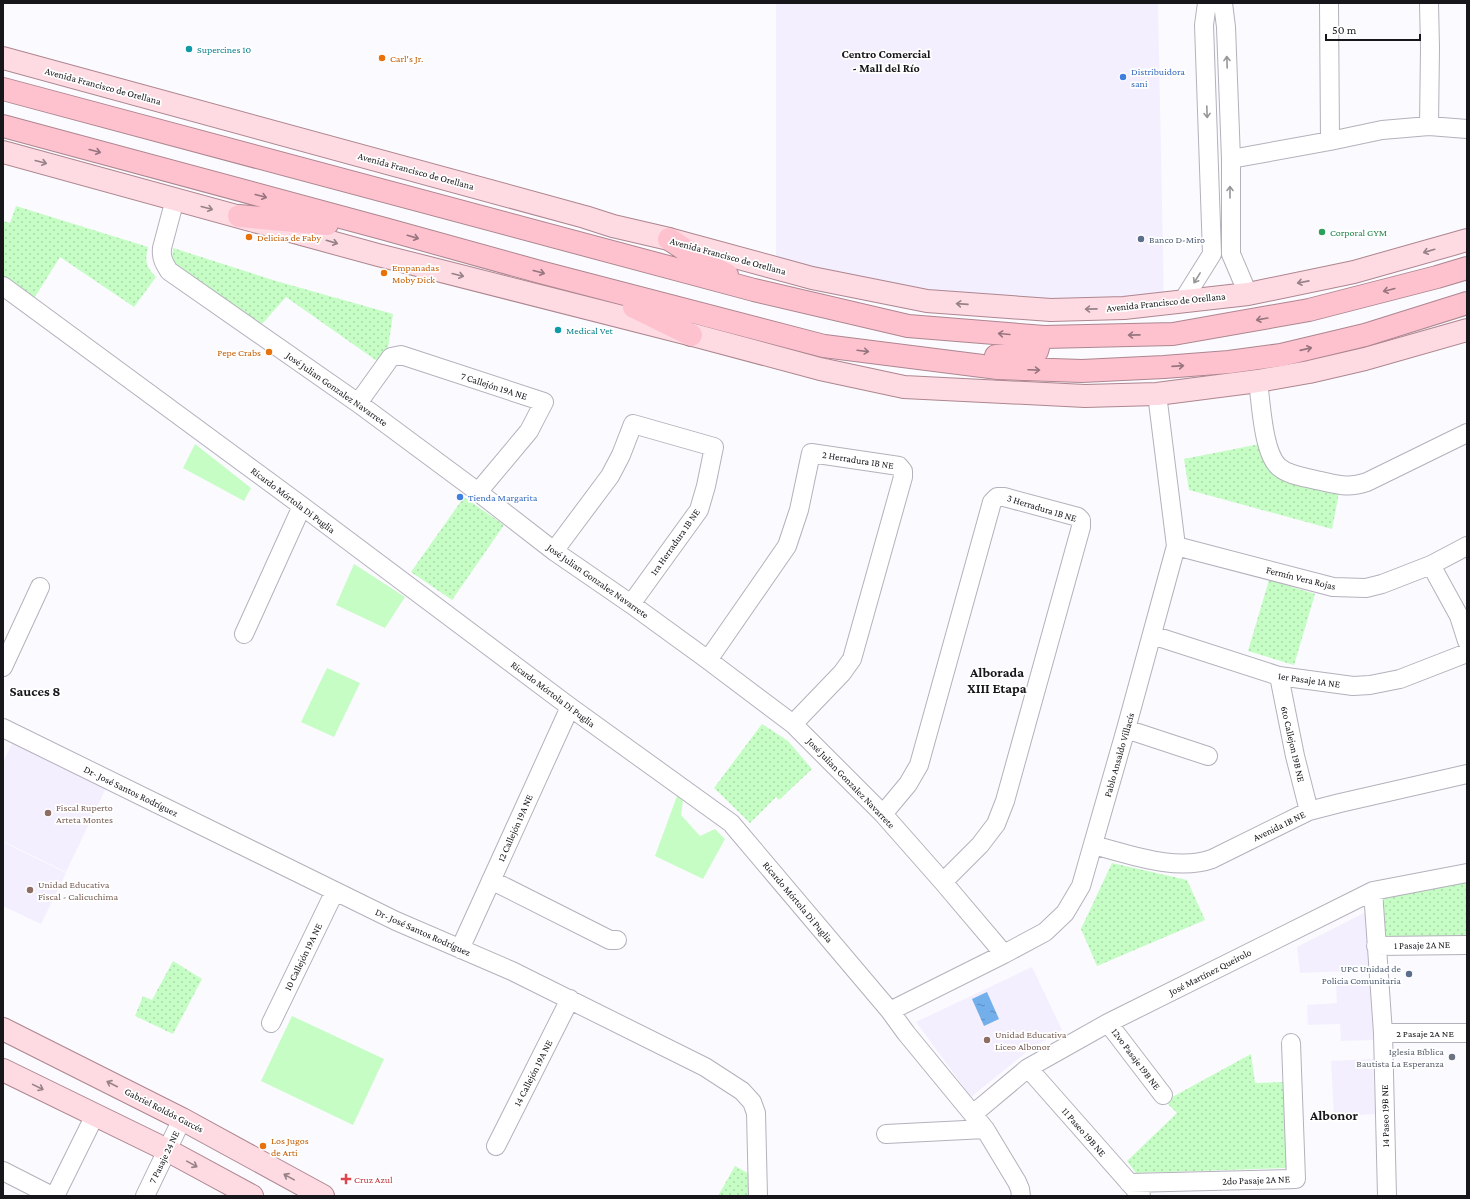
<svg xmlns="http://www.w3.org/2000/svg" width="1470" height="1199" font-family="'Crimson Pro',serif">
<defs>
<pattern id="grass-dots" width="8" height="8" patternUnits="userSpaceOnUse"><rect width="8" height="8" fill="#c5fdc5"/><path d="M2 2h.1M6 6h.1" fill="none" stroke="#a8d8a9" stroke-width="1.8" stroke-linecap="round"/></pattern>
<pattern id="water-ripples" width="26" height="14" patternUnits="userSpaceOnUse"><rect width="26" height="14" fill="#72afeb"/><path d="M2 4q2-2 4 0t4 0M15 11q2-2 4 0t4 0" fill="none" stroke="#5d8dbe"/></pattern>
</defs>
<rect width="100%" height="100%" fill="#fbfafe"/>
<path fill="#f4effe" d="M 776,3 L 1158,3 L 1164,304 L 960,303 L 776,261 Z
M 14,739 L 107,786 L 66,872 L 3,841 L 3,763 Z
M 3,842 L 66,873 L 41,924 L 3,906 Z
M 1368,911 L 1370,970 L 1300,973 L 1297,947 Z
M 1032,967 L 1062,1030 L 1029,1050 L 971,1097 L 916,1022 Z
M 1372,984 L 1374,1040 L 1341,1041 L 1340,1024 L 1308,1025 L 1307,1005 L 1337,1003 L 1336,985 Z
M 1373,1059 L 1375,1114 L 1334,1117 L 1331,1061 Z"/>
<path fill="url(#grass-dots)" d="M 16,206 L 148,247 C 145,261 145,266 156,277 L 134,307 L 60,257 L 33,300 L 3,276 L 3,221 L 10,223 Z
M 173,248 L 276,281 L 393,314 L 388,348 L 377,361 L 286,297 L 262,324 L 175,265 L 172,260 Z
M 1260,444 L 1264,457 L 1340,488 L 1332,529 L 1189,490 L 1184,459 Z
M 464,497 L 504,525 L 452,600 L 411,572 Z
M 1269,580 L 1315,594 L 1294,665 L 1248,651 Z
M 762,724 L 788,741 L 812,769 L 779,800 L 776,797 L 750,823 L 714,788 Z
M 1112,863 L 1187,880 L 1205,920 L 1097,966 L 1081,929 Z
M 1467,877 L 1467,940 L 1386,941 L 1383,894 Z
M 173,961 L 202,979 L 173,1034 L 135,1016 L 143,996 L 152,1000 Z
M 1251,1054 L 1255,1083 L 1284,1082 L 1289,1168 L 1136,1173 L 1127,1161 L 1177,1113 L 1165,1101 Z
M 735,1166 L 753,1176 L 753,1196 L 718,1196 Z"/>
<path fill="#c5fdc5" d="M 195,444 L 251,488 L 244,501 L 183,468 Z
M 354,564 L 405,597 L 385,628 L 336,605 Z
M 327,668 L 360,683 L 334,737 L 301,722 Z
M 677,796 L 683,801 L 681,815 L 700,836 L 715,829 L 725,839 L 703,879 L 655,856 Z
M 292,1016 L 384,1059 L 353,1125 L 261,1081 Z"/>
<path fill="url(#water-ripples)" d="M 987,992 L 999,1019 L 984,1026 L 972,999 Z"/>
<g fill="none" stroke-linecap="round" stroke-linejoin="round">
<g stroke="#b4b1bc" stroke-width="20">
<path id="minor" d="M 1223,3 L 1226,27 L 1231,159 L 1231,254 L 1248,294
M 1329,3 L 1330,141
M 1429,126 L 1430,48 L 1429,3
M 1231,159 L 1330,141 L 1382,130 L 1429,126 L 1467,129
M 175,199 L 162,248 C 161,258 164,263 169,271 L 358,403 L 478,492 L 554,551 L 631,604 L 708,660 L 793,724 L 883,814 L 943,882 L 1004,954
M 3,286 L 302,506 L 570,707 L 731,823 L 890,1011 L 906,1033 L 985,1129 L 1017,1182 L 1020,1189 L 1021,1196
M 1182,302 L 1212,254 L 1204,25 L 1207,3
M 1258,381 C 1261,403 1263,453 1279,467 C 1288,475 1304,477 1316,480 C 1337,484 1346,489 1367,482 L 1467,433
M 358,403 L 391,357 L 401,355 L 544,402 L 529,431 L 478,492
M 1176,546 L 1333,587 L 1366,588 L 1382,584 L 1431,565 L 1467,546
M 554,551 L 610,476 L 621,455 L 633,424 L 714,447 L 706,486 L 699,510 L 631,604
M 1431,565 L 1459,616 L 1467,641
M 244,634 L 302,506
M 1152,635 L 1279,676 L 1353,686 L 1370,685 L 1400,679 L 1467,653
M 708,660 L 787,546 L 799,510 L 811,453 L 899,466 L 903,471 L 903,477 L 852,659 L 842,673 L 793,724
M 3,667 L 40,587
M 1279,676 L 1295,756 L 1309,811
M 3,728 L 396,921 L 512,971 L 705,1067 L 742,1091 L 752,1102 L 756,1113 L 758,1196
M 1126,729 L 1208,756
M 883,814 L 908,784 L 919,765 L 992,502 L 997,497 L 1004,497 L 1078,517 L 1081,520 L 1081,527 L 1005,801 L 996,824 L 980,845 L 943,882
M 1093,845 C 1129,854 1176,872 1212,859 L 1309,811 L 1340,803 L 1467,774
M 491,880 L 610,940 L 617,940
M 1373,891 L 1383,1033 L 1387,1196
M 1376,946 L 1467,945
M 460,949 L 570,707
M 890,1011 L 1004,954 L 1045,932 L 1065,913 L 1081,886 L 1126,729 L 1176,546 L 1157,394
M 271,1023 L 335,891
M 1108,1023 L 1163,1095
M 1383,1033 L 1467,1033
M 1028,1068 L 1141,1196
M 973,1114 L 1028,1068 L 1108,1023 L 1351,902 L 1373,891 L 1467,873
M 886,1134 L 985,1129
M 496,1146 L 570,999
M 3,1171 L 52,1196
M 1129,1183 L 1296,1179 L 1291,1043
M 55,1196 L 95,1115
M 145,1196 L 182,1119"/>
</g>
<g stroke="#ad8690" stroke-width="24">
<path id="major" d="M 3,58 L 585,217 L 613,226 L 669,239 L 812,278 L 927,301 L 1051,310 L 1124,308 L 1248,294 L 1354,272 L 1467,240
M 3,152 L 378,255 L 697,336 L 820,369 L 904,387 L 1085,396 L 1157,394 L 1258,381 L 1309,372 L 1365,359 L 1467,330
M 3,1029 L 182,1119 L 323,1196
M 3,1070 L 167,1150 L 252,1196"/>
</g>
<g stroke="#ad8690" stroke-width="24">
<path id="highway" d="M 3,89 L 754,290 L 908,326 L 1044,337 L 1173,334 L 1309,310 L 1437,277 L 1467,268
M 3,126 L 385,229 L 540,272 L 824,346 L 998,368 L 1082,371 L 1164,367 L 1229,362 L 1281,355 L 1365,335 L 1467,303
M 239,216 L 327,224
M 669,239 L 705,263 L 727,275
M 634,307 L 691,335
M 996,356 L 1016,356 L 1037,351 L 1039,344 L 1030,336"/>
</g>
<use href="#minor" stroke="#fff" stroke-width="18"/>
<use href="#major" stroke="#fedae2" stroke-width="22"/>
<use href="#highway" stroke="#fec2cf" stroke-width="22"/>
</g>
<defs><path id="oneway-shaft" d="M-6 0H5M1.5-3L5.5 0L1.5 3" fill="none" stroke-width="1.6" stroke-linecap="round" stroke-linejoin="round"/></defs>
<g stroke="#979698">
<use href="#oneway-shaft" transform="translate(1227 62) rotate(-92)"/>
<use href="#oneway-shaft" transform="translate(1207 112) rotate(88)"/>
<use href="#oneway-shaft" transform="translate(1230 192) rotate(-90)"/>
<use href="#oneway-shaft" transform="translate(1197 278) rotate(122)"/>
</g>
<g stroke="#96757e">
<use href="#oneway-shaft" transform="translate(95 151) rotate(15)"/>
<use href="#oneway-shaft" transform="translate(261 196) rotate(15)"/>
<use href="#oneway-shaft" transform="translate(413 237) rotate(16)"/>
<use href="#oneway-shaft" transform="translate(539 272) rotate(15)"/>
<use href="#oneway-shaft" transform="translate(1389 290) rotate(166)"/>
<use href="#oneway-shaft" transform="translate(1262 319) rotate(170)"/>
<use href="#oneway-shaft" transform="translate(1004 334) rotate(-175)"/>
<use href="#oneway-shaft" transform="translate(1134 335) rotate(179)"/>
<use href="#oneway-shaft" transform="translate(1306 349) rotate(-13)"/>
<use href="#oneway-shaft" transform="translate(863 351) rotate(7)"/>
<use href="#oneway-shaft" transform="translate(1178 366) rotate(-4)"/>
<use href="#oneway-shaft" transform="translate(1034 370) rotate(2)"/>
</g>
<g stroke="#968288">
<use href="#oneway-shaft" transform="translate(41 162) rotate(15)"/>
<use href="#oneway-shaft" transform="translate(207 208) rotate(15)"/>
<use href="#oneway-shaft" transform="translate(332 242) rotate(16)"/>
<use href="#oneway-shaft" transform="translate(1429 251) rotate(164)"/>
<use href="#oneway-shaft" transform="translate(458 275) rotate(14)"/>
<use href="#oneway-shaft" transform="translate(1303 282) rotate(169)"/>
<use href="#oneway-shaft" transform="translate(962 304) rotate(-176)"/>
<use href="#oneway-shaft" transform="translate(1091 309) rotate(179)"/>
<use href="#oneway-shaft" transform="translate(112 1084) rotate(-153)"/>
<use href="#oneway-shaft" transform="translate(38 1087) rotate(26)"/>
<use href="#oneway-shaft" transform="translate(192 1164) rotate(29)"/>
<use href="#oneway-shaft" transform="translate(289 1177) rotate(-151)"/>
</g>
<g fill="#0f9aa8" stroke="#fff" stroke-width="1.5">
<circle cx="189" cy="49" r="4"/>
<circle cx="558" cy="330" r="4"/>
</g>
<g fill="#e8710a" stroke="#fff" stroke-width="1.5">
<circle cx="382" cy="58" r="4"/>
<circle cx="249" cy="237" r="4"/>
<circle cx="384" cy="273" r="4"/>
<circle cx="269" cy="352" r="4"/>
<circle cx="263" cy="1146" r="4"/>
</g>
<g fill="#3f7fe0" stroke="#fff" stroke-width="1.5">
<circle cx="1123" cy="77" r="4"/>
<circle cx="460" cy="497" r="4"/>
</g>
<circle fill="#2e9e5b" stroke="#fff" stroke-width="1.5" cx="1322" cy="232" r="4"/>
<g fill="#5c6f8a" stroke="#fff" stroke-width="1.5">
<circle cx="1141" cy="239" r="4"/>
<circle cx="1409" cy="974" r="4"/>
</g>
<g fill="#8d6e63" stroke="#fff" stroke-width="1.5">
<circle cx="48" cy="813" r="4"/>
<circle cx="30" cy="890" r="4"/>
<circle cx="987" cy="1040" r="4"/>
</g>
<circle fill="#6b7280" stroke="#fff" stroke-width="1.5" cx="1452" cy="1057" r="4"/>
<path fill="#e0444e" stroke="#fff" stroke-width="1.5" d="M344 1173h4v4h4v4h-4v4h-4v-4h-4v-4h4z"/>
<g text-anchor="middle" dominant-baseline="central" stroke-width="3.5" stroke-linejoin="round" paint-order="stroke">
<g font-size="10" fill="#0d838f" stroke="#fff" text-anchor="start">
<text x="197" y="49">Supercines 10</text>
<text x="566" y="330">Medical Vet</text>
</g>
<g font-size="10" fill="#c56008" stroke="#fff" text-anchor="start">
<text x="390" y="58">Carl's Jr.</text>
<text x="257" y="237">Delicias de Faby</text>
<text x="392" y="267">Empanadas<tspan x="392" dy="12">Moby Dick</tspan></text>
<text x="261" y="352" text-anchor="end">Pepe Crabs</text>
<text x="271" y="1140">Los Jugos<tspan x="271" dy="12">de Arti</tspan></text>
</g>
<g font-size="10" fill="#366cbe" stroke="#fff" text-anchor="start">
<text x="1131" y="71">Distribuidora<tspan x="1131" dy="12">sani</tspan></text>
<text x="468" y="497">Tienda Margarita</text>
</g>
<g font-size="10" fill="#17161a" stroke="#fff">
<text transform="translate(103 86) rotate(15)">Avenida Francisco de Orellana</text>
<text transform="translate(416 171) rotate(15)">Avenida Francisco de Orellana</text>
<text transform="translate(728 256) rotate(15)">Avenida Francisco de Orellana</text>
<text transform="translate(1166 302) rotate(-6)">Avenida Francisco de Orellana</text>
<text transform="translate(494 386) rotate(18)">7 Callejón 19A NE</text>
<text transform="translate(337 389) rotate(35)">José Julian Gonzalez Navarrete</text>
<text transform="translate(858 460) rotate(9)">2 Herradura 1B NE</text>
<text transform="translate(293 500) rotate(37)">Ricardo Mórtola Di Puglia</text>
<text transform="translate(1042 508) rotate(17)">3 Herradura 1B NE</text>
<text transform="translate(675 542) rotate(-55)">1ra Herradura 1B NE</text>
<text transform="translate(1301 578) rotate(14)">Fermín Vera Rojas</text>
<text transform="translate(598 581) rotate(35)">José Julian Gonzalez Navarrete</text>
<text transform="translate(1309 680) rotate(8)">1er Pasaje 1A NE</text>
<text transform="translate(553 694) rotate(37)">Ricardo Mórtola Di Puglia</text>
<text transform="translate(1293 744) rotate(77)">6to Callejon 19B NE</text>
<text transform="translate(1119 755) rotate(-74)">Pablo Ansaldo Villacís</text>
<text transform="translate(851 783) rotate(46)">José Julian Gonzalez Navarrete</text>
<text transform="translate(131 791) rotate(26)">Dr- José Santos Rodríguez</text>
<text transform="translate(1279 826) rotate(-26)">Avenida 1B NE</text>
<text transform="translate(515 828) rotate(-66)">12 Callejón 19A NE</text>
<text transform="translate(798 902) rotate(50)">Ricardo Mórtola Di Puglia</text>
<text transform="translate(423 932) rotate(24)">Dr- José Santos Rodríguez</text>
<text transform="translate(1422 945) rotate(-1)">1 Pasaje 2A NE</text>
<text transform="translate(303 957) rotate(-64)">10 Callejón 19A NE</text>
<text transform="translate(1210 972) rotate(-27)">José Martínez Queirolo</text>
<text x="1425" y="1033">2 Pasaje 2A NE</text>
<text transform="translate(1136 1059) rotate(53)">12vo Pasaje 19B NE</text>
<text transform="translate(533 1073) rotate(-63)">14 Callejón 19A NE</text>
<text transform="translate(164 1110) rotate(27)">Gabriel Roldós Garcés</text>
<text transform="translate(1385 1116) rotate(-91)">14 Paseo 19B NE</text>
<text transform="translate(1084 1132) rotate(49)">11 Paseo 19B NE</text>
<text transform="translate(164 1157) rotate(-64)">7 Pasaje 24 NE</text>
<text transform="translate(1256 1180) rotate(-2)">2do Pasaje 2A NE</text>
</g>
<g font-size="10" fill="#27864d" stroke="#fff" text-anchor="start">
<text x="1330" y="232">Corporal GYM</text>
</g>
<g font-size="10" fill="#4e5e75" stroke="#fff" text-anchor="start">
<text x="1149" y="239">Banco D-Miro</text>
<text x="1401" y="968" text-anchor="end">UPC Unidad de<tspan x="1401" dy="12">Policia Comunitaria</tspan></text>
</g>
<g font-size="10" fill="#785e54" stroke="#fff" text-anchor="start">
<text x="56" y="807">Fiscal Ruperto<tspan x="56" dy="12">Arteta Montes</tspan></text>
<text x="38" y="884">Unidad Educativa<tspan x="38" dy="12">Fiscal - Calicuchima</tspan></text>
<text x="995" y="1034">Unidad Educativa<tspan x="995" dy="12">Liceo Albonor</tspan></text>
</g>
<g font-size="10" fill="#5b616d" stroke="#fff" text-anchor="end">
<text x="1444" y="1051">Iglesia Bíblica<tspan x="1444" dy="12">Bautista La Esperanza</tspan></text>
</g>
<g font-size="10" fill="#be3a42" stroke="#fff" text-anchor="start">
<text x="354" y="1179">Cruz Azul</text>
</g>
<g font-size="12" font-weight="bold" fill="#17161a" stroke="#fff">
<text x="886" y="54">Centro Comercial<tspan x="886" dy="14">- Mall del Río</tspan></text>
</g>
<g font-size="14" font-weight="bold" fill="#17161a" stroke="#fff">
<text x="997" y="672">Alborada<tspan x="997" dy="16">XIII Etapa</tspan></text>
<text x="35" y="691">Sauces 8</text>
<text x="1334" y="1115">Albonor</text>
</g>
</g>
<rect width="1470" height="1199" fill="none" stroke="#17161a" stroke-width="8"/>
<path d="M1326 34v6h94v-6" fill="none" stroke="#17161a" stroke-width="2"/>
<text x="1332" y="34" font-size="12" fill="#17161a" stroke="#ffffff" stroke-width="3" paint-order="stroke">50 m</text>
</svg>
